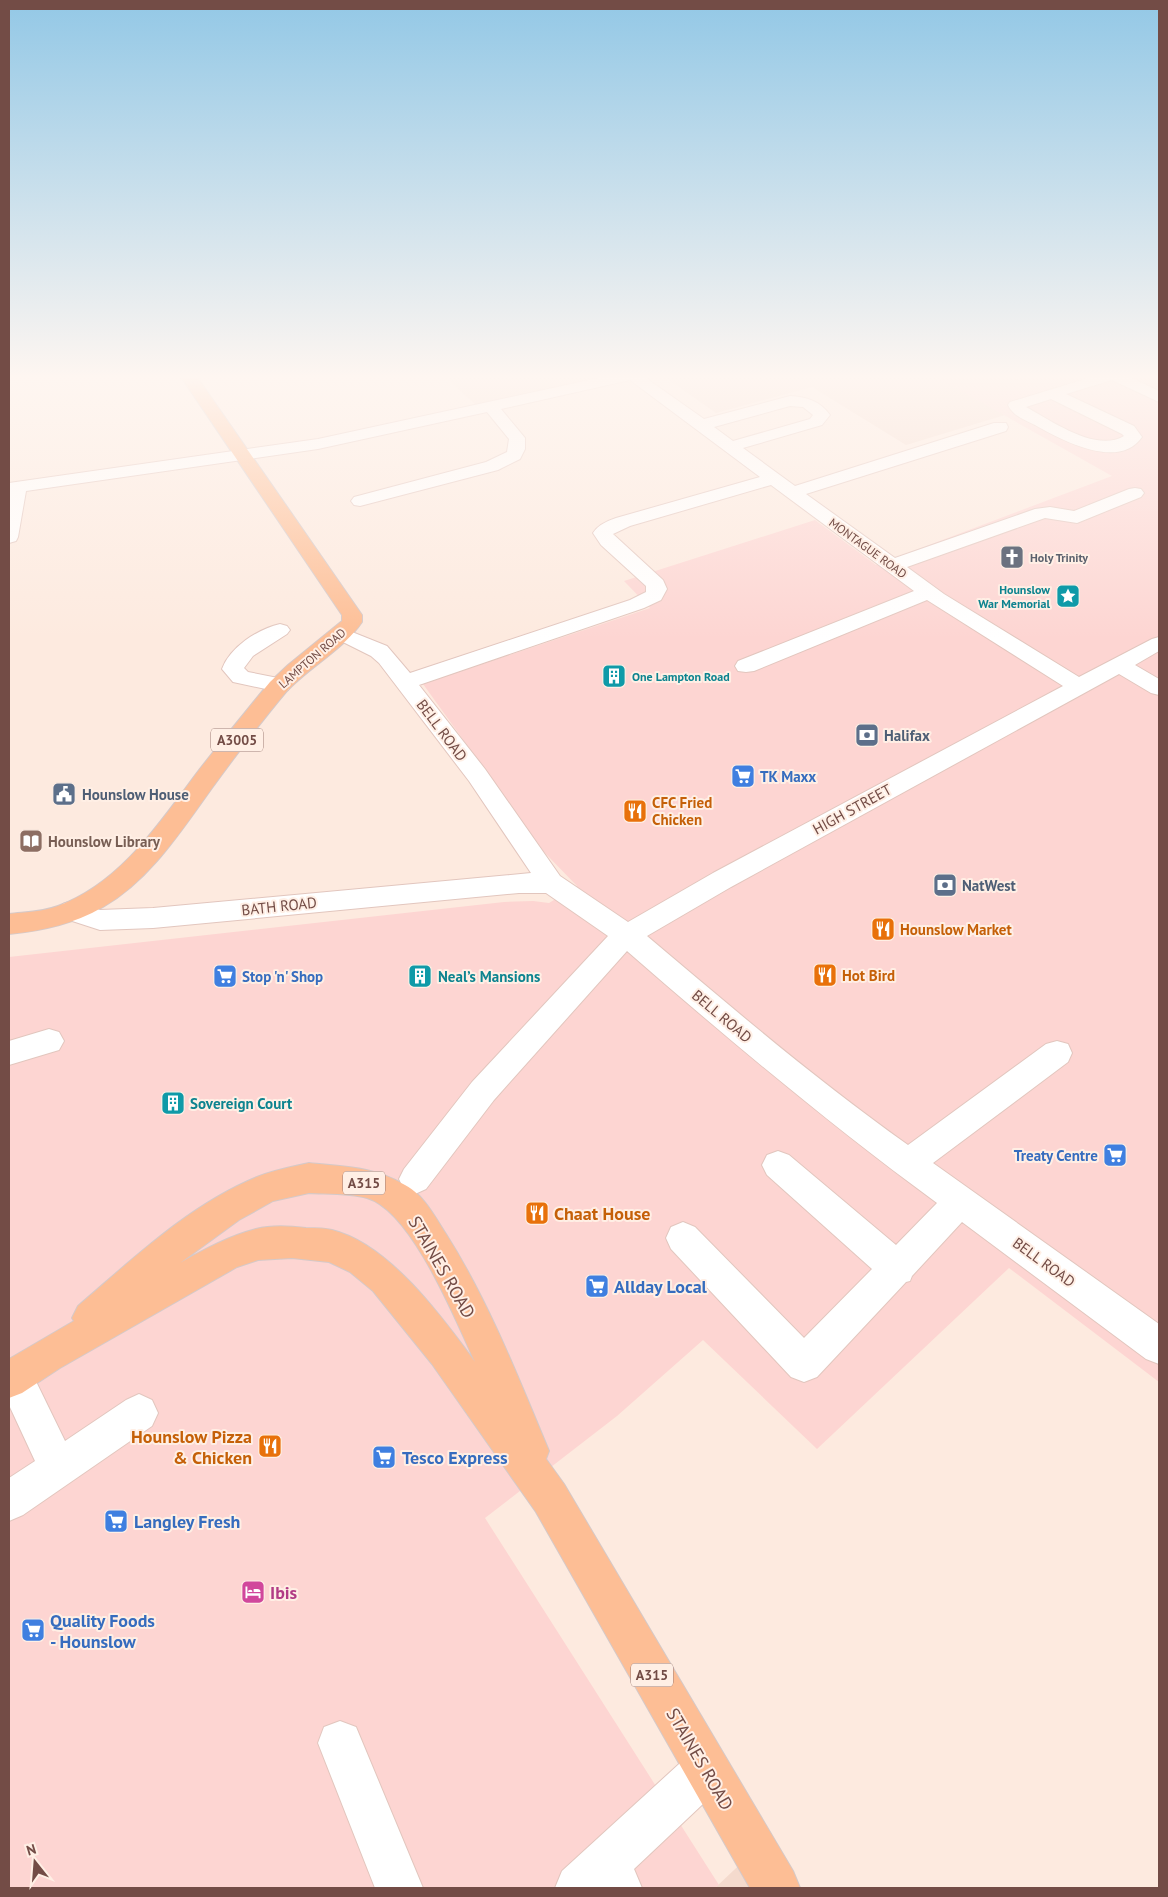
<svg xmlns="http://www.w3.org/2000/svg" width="1168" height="1897" font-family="'PT Sans',sans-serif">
<rect width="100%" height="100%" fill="#fdeadf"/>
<path fill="#f4dacd" d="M 442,374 L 617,374 L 478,407 Z
M 628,374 L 931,374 L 1005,415 L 906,445 L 812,387 L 716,413 L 666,378 Z
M 753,1852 L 770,1888 L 715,1888 Z"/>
<path fill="#fdd5d2" d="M 931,374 L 1159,374 L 1159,1382 L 1009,1268 L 817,1449 L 703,1340 L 617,1416 L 485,1518 L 719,1885 L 715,1888 L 9,1888 L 9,957 L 504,902 L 533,901 L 549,903 L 577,886 L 544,852 L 423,684 L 650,608 L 624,581 L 815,520 L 876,565 L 1112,476 Z"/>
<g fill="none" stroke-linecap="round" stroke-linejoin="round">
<g stroke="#e2c6be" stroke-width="2">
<path id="minor" d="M 617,374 L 644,374 L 643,376 L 704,419 L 790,396 C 807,397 820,401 830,415 L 822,425 L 743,448 L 795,486 L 994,423 L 1006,423 L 1008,427 L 1006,431 L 806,494 L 895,558 L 1035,509 L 1050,507 L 1074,511 L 1129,489 L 1135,488 L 1141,489 L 1144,493 L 1141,497 L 1077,523 L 1045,518 L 907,567 L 944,594 L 1079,677 L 1152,639 L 1159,637 L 1159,651 L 1135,665 L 1159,679 L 1159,695 L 1151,693 L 1119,674 L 731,887 L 647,936 C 732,1008 818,1081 908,1145 L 1046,1044 L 1057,1041 L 1068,1044 L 1072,1053 L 1068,1062 L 933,1163 L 1159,1324 L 1159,1364 L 1146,1359 L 962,1222 L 912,1276 L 910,1281 L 906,1282 L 817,1377 L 804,1382 L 791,1377 L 671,1249 L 666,1238 L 671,1227 L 683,1222 L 695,1227 L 804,1338 L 872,1269 L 767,1175 L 762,1165 L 767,1155 L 778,1151 L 789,1155 L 896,1245 L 937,1203 C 829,1124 728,1039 627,951 L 494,1100 L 426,1189 L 415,1194 L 404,1189 L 399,1179 L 404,1169 L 472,1082 L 608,936 L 546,893 L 519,893 L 153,928 L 100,930 L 63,918 L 59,911 L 63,904 L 72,901 L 100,910 L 153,908 L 531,873 L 469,781 L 379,663 L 371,656 L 335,638 L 332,634 L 335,630 L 342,628 L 387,646 L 410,673 L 630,600 L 646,592 L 646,586 L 601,545 L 593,533 C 598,525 607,521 616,518 L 760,477 L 630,380 L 501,409 L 525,438 L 525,449 L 520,459 L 498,470 L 360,506 L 354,505 L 351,501 L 354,497 L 486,462 L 507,452 L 509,439 L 487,412 L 318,449 L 26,491 L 18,537 L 16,541 L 9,543 L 9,483 L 318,439 ZM 790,406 L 803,407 L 813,415 L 810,419 L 733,441 L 714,427 ZM 771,485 L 914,591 L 738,661 L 735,666 L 738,671 L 746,672 L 754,671 L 927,600 L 1063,686 L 713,873 L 628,922 L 560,876 L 485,769 L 419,685 L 644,608 L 661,600 L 667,589 L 663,580 L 613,534 L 630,526 Z
M 1019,374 L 1037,374 L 1034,377 L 1022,377 Z
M 1102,374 L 1123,374 L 1159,391 L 1159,402 L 1112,380 L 1066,394 L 1134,426 L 1142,437 C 1119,471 1061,440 1035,425 C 1025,420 1013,416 1008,405 L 1010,402 ZM 1051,399 L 1122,434 L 1124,436 C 1096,453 1052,421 1026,407 Z
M 280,624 L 287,626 L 290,630 L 287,634 L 253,656 L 244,668 L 248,672 L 288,680 L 291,685 L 288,690 L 280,692 L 233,682 L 222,669 C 230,647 258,629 280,624 Z
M 49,1029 L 59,1032 L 64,1041 L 59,1050 L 9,1065 L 9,1041 Z
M 14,1358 L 27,1363 L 65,1441 L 126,1400 L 139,1394 L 152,1400 L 158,1413 L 152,1426 L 23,1515 L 9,1521 L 9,1478 L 35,1461 L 9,1405 L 9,1360 Z
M 340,1721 L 356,1727 L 423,1888 L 375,1888 L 318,1743 L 324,1727 Z
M 706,1748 L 722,1754 L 728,1770 L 722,1786 L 634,1869 L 642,1888 L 555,1888 L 562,1871 L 690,1754 Z"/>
</g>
<g stroke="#d5c9c8" stroke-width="2">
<path id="major" d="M 179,374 L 195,374 L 362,615 L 362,622 C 343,650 309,667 286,692 C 260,723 236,755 212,788 C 181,831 150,880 103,907 C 74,924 42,931 9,934 L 9,914 C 25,912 42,912 58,906 C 120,883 158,825 196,774 C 220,743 245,712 270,682 L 288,665 L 342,621 L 342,615 Z
M 309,1163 C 345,1167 372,1166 405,1185 C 424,1195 435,1217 446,1234 C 489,1302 518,1377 549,1451 L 546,1459 L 564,1484 L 793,1871 L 800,1888 L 750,1888 L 536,1512 L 432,1364 L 373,1291 L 350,1272 L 329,1262 L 292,1258 L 258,1260 L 237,1267 L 60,1368 L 22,1393 L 9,1398 L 9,1359 L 74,1321 L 72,1318 L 78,1306 C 133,1259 189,1205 257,1177 C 274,1170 292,1167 309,1163 ZM 309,1193 C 327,1194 349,1193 367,1198 C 412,1211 456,1321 475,1362 C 442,1317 389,1244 332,1230 C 324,1228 314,1228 306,1228 C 290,1226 271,1225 256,1229 C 229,1236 205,1249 180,1263 L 239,1220 L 273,1201 Z"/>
</g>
<use href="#minor" fill="#fff" fill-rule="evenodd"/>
<use href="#major" fill="#fdbe95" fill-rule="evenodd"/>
</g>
<linearGradient id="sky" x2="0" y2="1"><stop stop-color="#93c8e6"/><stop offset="0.59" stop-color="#fef6f1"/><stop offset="1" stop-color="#fef6f1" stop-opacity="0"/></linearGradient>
<rect width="1168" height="639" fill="url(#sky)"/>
<defs>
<g id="church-square" transform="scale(1.25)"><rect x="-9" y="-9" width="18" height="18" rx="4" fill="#6b7280" stroke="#ffefe5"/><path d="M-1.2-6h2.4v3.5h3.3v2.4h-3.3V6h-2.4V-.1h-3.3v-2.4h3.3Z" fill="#fff"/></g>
<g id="sight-square" transform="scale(1.25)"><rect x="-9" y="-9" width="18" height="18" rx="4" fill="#0f9aa8" stroke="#ffefe5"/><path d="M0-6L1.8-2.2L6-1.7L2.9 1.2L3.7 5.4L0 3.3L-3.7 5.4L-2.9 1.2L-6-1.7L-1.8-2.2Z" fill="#fff"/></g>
<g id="building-square" transform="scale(1.25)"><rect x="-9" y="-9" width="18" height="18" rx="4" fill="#0f9aa8" stroke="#ffefe5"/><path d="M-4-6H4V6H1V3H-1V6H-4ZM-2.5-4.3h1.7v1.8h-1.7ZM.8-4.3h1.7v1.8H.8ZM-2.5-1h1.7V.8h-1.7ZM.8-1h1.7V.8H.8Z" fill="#fff"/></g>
<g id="bank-square" transform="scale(1.25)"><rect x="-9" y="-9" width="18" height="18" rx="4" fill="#5c6f8a" stroke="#ffefe5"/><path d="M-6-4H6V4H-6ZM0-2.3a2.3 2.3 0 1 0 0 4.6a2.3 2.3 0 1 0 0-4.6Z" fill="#fff"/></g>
<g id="supermarket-square" transform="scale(1.25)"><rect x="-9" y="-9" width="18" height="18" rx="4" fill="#3f7fe0" stroke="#ffefe5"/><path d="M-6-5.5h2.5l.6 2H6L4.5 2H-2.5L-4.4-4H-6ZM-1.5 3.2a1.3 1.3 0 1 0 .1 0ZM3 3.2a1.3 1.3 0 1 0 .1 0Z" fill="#fff"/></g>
<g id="civic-square" transform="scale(1.25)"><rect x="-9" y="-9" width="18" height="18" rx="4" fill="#5c6f8a" stroke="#ffefe5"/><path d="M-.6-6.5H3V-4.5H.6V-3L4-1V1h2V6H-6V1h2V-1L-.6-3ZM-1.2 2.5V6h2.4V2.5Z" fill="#fff"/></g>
<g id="restaurant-square" transform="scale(1.25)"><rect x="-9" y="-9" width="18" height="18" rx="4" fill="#e8710a" stroke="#ffefe5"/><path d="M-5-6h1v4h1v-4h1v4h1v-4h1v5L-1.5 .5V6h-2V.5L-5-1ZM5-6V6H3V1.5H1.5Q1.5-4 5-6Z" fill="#fff"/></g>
<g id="library-square" transform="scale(1.25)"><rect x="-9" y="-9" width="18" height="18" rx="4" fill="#8d6e63" stroke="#ffefe5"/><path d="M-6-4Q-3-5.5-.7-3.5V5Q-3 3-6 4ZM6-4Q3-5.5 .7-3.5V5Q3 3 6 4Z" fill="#fff"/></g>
<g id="hotel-square" transform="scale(1.25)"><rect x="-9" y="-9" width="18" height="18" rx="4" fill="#d1479c" stroke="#ffefe5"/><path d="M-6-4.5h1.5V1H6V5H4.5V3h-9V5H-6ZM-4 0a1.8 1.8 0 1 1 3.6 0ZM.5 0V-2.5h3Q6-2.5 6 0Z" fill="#fff"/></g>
</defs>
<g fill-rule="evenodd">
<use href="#church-square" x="1012" y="557"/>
<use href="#sight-square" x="1068" y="596"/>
<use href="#building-square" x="614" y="676"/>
<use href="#bank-square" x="867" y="735"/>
<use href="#supermarket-square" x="743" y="776"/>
<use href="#civic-square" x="64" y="794"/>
<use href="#restaurant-square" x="635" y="811"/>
<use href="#library-square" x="31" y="841"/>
<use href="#bank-square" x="945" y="885"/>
<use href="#restaurant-square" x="883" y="929"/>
<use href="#restaurant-square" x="825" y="975"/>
<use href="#supermarket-square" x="225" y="976"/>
<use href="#building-square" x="420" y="976"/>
<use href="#building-square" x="173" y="1103"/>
<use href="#supermarket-square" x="1115" y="1155"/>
<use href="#restaurant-square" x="537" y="1213"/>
<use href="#supermarket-square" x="597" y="1286"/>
<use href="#restaurant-square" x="270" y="1446"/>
<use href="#supermarket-square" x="384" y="1457"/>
<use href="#supermarket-square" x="116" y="1521"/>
<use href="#hotel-square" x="253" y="1592"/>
<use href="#supermarket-square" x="33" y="1630"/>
</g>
<g text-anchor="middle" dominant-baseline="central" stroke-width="4" stroke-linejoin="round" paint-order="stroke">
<g font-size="12" fill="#734c46" stroke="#ffefe5">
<text transform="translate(868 548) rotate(36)">MONTAGUE ROAD</text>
<text transform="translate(312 658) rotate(-41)">LAMPTON ROAD</text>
</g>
<g font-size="12" font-weight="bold" fill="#5b616d" stroke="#ffefe5" text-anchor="start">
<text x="1030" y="557">Holy Trinity</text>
</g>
<g font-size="12" font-weight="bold" fill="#0d838f" stroke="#ffefe5" text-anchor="end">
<text x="1050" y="589">Hounslow<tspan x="1050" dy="14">War Memorial</tspan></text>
<text x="632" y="676" text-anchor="start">One Lampton Road</text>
</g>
<g fill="#ffefe5" stroke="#9d7d76" stroke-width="1">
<rect x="211" y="728.5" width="52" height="23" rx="4"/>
<rect x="343" y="1171.5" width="42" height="23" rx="4"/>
<rect x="631" y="1663.5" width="42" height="23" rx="4"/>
</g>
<g font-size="14" font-weight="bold" fill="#734c46">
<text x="237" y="740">A3005</text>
<text x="364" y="1183">A315</text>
<text x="652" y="1675">A315</text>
</g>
<g font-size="15" fill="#734c46" stroke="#ffefe5">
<text transform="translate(442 730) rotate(53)">BELL ROAD</text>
<text transform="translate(852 809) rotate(-29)">HIGH STREET</text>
<text transform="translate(279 906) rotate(-6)">BATH ROAD</text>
<text transform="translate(722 1016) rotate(40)">BELL ROAD</text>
<text transform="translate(1044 1262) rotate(36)">BELL ROAD</text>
</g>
<g font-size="15" font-weight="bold" fill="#4e5e75" stroke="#ffefe5" text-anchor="start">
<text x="884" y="735">Halifax</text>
<text x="82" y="794">Hounslow House</text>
<text x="962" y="885">NatWest</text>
</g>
<g font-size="15" font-weight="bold" fill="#366cbe" stroke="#ffefe5" text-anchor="start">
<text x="760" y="776">TK Maxx</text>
<text x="242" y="976">Stop 'n' Shop</text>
<text x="1098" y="1155" text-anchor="end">Treaty Centre</text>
</g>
<g font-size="15" font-weight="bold" fill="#c56008" stroke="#ffefe5" text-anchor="start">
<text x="652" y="802">CFC Fried<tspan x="652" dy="17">Chicken</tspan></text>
<text x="900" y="929">Hounslow Market</text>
<text x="842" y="975">Hot Bird</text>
</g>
<g font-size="15" font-weight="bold" fill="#785e54" stroke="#ffefe5" text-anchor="start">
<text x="48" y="841">Hounslow Library</text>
</g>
<g font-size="15" font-weight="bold" fill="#0d838f" stroke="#ffefe5" text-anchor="start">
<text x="438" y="976">Neal’s Mansions</text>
<text x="190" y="1103">Sovereign Court</text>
</g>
<g font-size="18" font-weight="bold" fill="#c56008" stroke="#ffefe5" text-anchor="start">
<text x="554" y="1213">Chaat House</text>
<text x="252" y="1436" text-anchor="end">Hounslow Pizza<tspan x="252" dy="21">&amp; Chicken</tspan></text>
</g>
<g font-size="18" fill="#734c46" stroke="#ffefe5">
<text transform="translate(442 1267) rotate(60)">STAINES ROAD</text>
<text transform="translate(700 1759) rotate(60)">STAINES ROAD</text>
</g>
<g font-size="18" font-weight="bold" fill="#366cbe" stroke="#ffefe5" text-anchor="start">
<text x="614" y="1286">Allday Local</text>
<text x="402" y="1457">Tesco Express</text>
<text x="134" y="1521">Langley Fresh</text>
<text x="50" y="1620">Quality Foods<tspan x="50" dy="21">- Hounslow</tspan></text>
</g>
<g font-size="18" font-weight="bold" fill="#b23c85" stroke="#ffefe5" text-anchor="start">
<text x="270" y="1592">Ibis</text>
</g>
</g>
<rect width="1168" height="1897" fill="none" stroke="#734c46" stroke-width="20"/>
<g transform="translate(35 1862) rotate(343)" stroke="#ffefe5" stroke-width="4" paint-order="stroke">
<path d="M0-4L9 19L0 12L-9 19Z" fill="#734c46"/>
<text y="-8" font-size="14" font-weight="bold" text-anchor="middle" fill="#734c46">N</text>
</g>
</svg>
